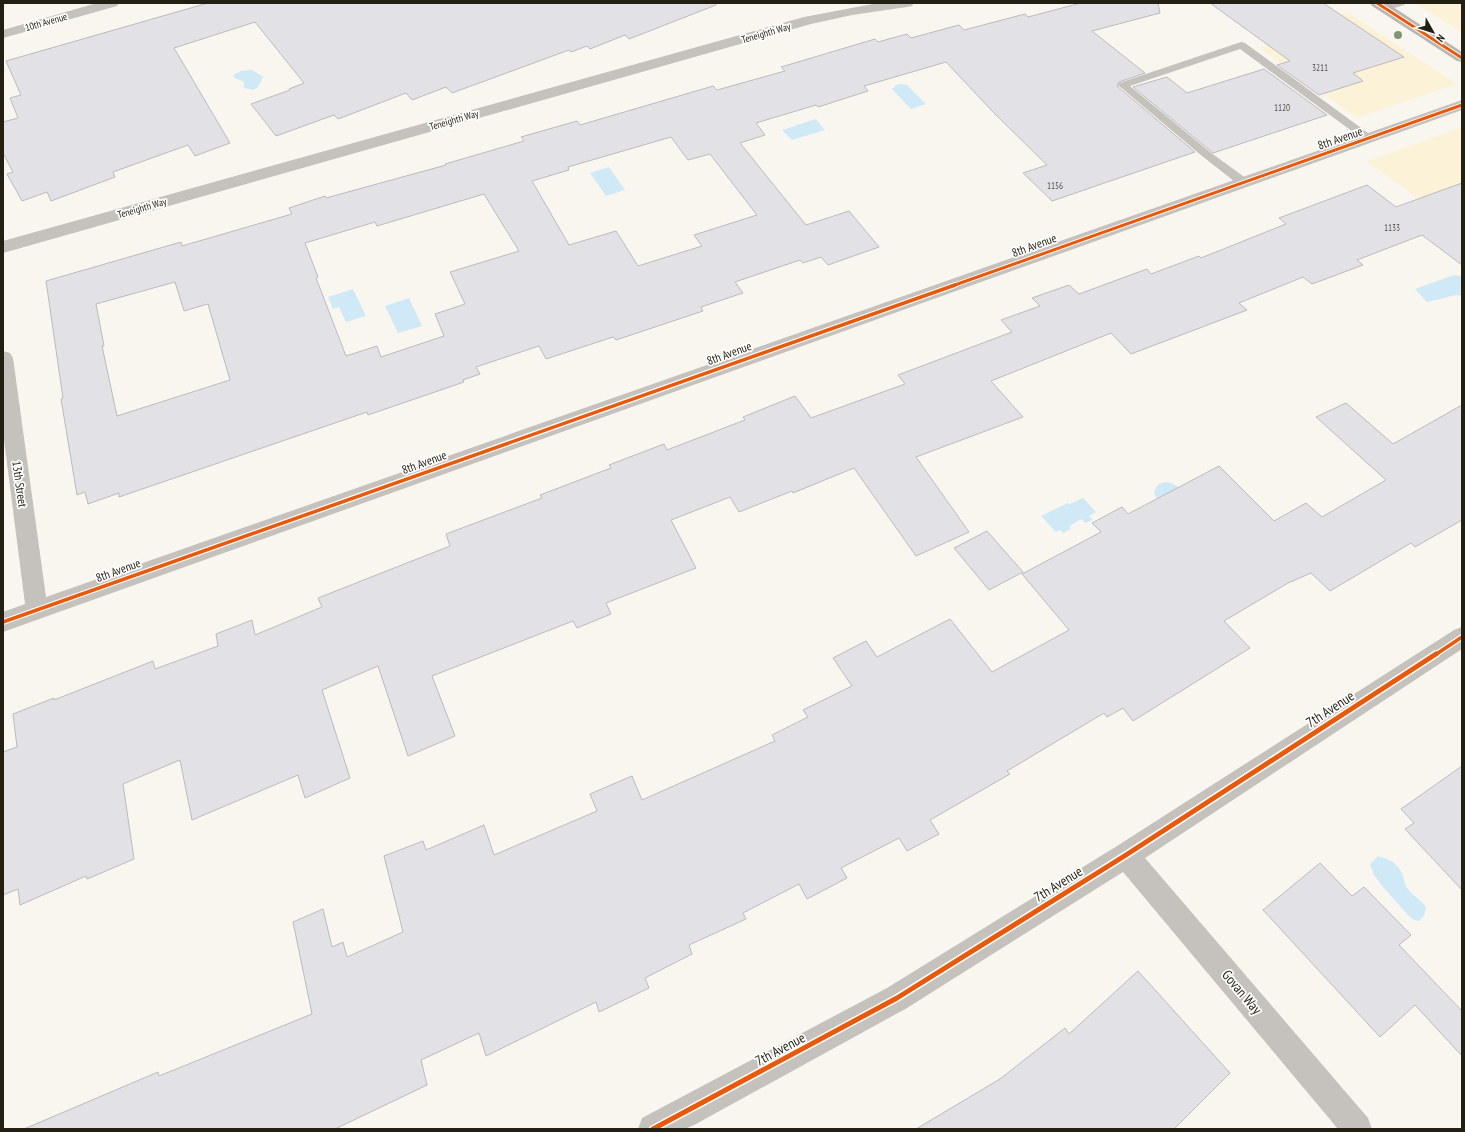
<svg xmlns="http://www.w3.org/2000/svg" width="1465" height="1132" font-family="'PT Sans Narrow',sans-serif">
<rect width="100%" height="100%" fill="#f9f6ef"/>
<path fill="#fcf2d8" d="M 1414,3 L 1462,3 L 1462,32 L 1434,15 Z
M 1347,12 L 1457,84 L 1357,118 L 1260,48 Z
M 1462,127 L 1462,231 L 1367,161 Z"/>
<path fill="#cfe9f7" d="M 252,70 L 263,77 L 258,87 L 253,90 L 244,88 L 244,82 L 235,78 L 233,75 L 241,71 Z
M 901,84 L 907,85 L 926,104 L 911,109 L 892,89 L 896,85 Z
M 816,119 L 825,130 L 792,140 L 782,130 Z
M 609,167 L 625,190 L 606,196 L 590,173 Z
M 1454,275 L 1462,276 L 1462,296 L 1456,295 L 1427,302 L 1415,289 Z
M 353,289 L 366,316 L 346,322 L 339,307 L 333,309 L 328,297 Z
M 409,298 L 422,326 L 398,333 L 385,306 Z
M 1166,482 C 1174,483 1178,486 1183,492 L 1167,507 L 1156,497 L 1154,494 C 1155,486 1159,483 1166,482 Z
M 1083,498 L 1096,512 L 1089,516 L 1093,520 L 1085,523 L 1082,519 L 1069,526 L 1071,529 L 1063,533 L 1060,530 L 1056,532 L 1041,516 L 1068,503 L 1070,504 Z
M 1378,856 C 1389,859 1398,863 1402,874 C 1405,880 1404,885 1408,889 C 1413,896 1421,900 1426,907 L 1424,916 L 1419,921 L 1414,920 L 1408,915 L 1384,888 L 1374,875 L 1370,864 Z"/>
<path fill="#e2e1e5" stroke="#bbbbbd" fill-rule="evenodd" d="M 208,3 L 716,3 L 716,5 L 629,39 L 625,35 L 590,49 L 587,46 L 571,52 L 569,50 L 452,93 L 446,87 L 412,100 L 406,93 L 338,119 L 334,115 L 276,136 L 251,104 L 290,90 L 289,89 L 304,83 L 255,22 L 174,48 L 230,143 L 195,156 L 188,145 L 113,172 L 115,177 L 51,201 L 47,192 L 22,201 L 7,174 L 13,172 L 3,153 L 3,122 L 18,118 L 10,98 L 21,95 L 6,61 Z
M 1081,3 L 1158,3 L 1160,13 L 1092,31 L 1145,73 L 1119,82 L 1117,86 L 1195,152 L 1052,201 L 1023,173 L 1047,165 L 995,114 L 946,62 L 864,86 L 868,91 L 818,107 L 816,105 L 756,123 L 765,135 L 740,143 L 806,225 L 849,211 L 879,247 L 828,265 L 821,257 L 803,263 L 800,260 L 735,282 L 743,293 L 701,307 L 703,311 L 616,340 L 613,337 L 546,359 L 539,346 L 476,367 L 480,374 L 463,380 L 464,382 L 368,415 L 367,412 L 119,497 L 119,493 L 88,504 L 85,492 L 77,495 L 61,399 L 63,398 L 46,281 L 181,242 L 182,246 L 292,214 L 289,208 L 325,196 L 326,198 L 446,165 L 445,164 L 524,141 L 521,137 L 577,121 L 580,125 L 713,86 L 717,90 L 785,71 L 781,67 L 875,39 L 878,42 L 907,34 L 911,38 L 959,25 L 964,30 L 1025,14 L 1028,17 ZM 671,137 L 688,160 L 710,154 L 757,215 L 694,235 L 702,246 L 638,266 L 616,231 L 569,245 L 532,181 L 569,170 L 568,167 ZM 484,194 L 519,251 L 450,272 L 465,304 L 435,314 L 444,336 L 381,357 L 377,346 L 346,356 L 316,278 L 318,277 L 305,243 L 375,222 L 377,226 ZM 175,282 L 184,311 L 208,304 L 230,380 L 117,416 L 102,346 L 104,346 L 96,304 Z
M 1210,3 L 1323,3 L 1404,57 L 1353,73 L 1363,81 L 1319,95 L 1277,65 L 1290,61 Z
M 1264,69 L 1327,115 L 1213,153 L 1133,87 L 1167,77 L 1187,93 Z
M 1462,183 L 1462,265 L 1422,235 L 1357,260 L 1363,265 L 1312,284 L 1303,277 L 1239,303 L 1247,310 L 1131,354 L 1111,333 L 991,381 L 1023,417 L 916,457 L 969,532 L 916,556 L 854,468 L 793,493 L 792,491 L 739,512 L 730,497 L 671,520 L 696,568 L 606,603 L 611,614 L 577,628 L 573,621 L 432,676 L 455,736 L 408,756 L 378,666 L 322,690 L 350,778 L 305,798 L 298,775 L 192,820 L 180,760 L 123,784 L 134,859 L 87,879 L 86,876 L 20,905 L 18,889 L 3,895 L 3,752 L 17,747 L 13,714 L 54,698 L 54,700 L 153,661 L 155,669 L 218,646 L 216,634 L 252,620 L 255,635 L 322,607 L 318,598 L 450,546 L 446,534 L 542,498 L 540,495 L 611,468 L 609,465 L 664,444 L 667,450 L 745,420 L 743,417 L 795,396 L 811,418 L 905,384 L 898,375 L 1012,332 L 1001,320 L 1040,306 L 1032,298 L 1069,285 L 1079,294 L 1147,269 L 1151,274 L 1199,256 L 1201,258 L 1286,224 L 1279,218 L 1367,185 L 1396,207 Z
M 1346,403 L 1393,444 L 1462,405 L 1462,520 L 1415,547 L 1411,543 L 1330,591 L 1311,573 L 1288,583 L 1224,621 L 1250,648 L 1133,721 L 1123,708 L 1107,717 L 1104,713 L 1007,771 L 1010,774 L 930,820 L 939,834 L 907,851 L 899,838 L 841,868 L 847,878 L 807,899 L 799,884 L 743,913 L 746,919 L 689,945 L 692,954 L 645,978 L 649,988 L 599,1012 L 596,1002 L 486,1056 L 479,1033 L 421,1060 L 427,1085 L 335,1129 L 24,1129 L 158,1072 L 159,1076 L 312,1014 L 293,922 L 323,909 L 332,947 L 343,942 L 347,957 L 403,932 L 384,856 L 423,841 L 426,850 L 484,825 L 494,855 L 597,811 L 590,794 L 632,776 L 642,800 L 775,741 L 772,735 L 808,717 L 803,710 L 852,686 L 833,658 L 866,641 L 877,657 L 950,619 L 992,672 L 1069,630 L 1022,574 L 1101,532 L 1092,523 L 1122,507 L 1128,514 L 1219,466 L 1274,521 L 1306,503 L 1322,517 L 1386,480 L 1316,417 Z
M 987,531 L 1023,572 L 989,590 L 954,548 Z
M 1462,766 L 1462,890 L 1405,829 L 1414,823 L 1401,809 Z
M 1320,863 L 1352,896 L 1364,887 L 1411,935 L 1399,945 L 1462,1011 L 1462,1056 L 1415,1005 L 1380,1037 L 1263,910 Z
M 1138,971 L 1230,1073 L 1174,1129 L 916,1129 L 1000,1079 L 1065,1028 L 1069,1034 Z"/>
<g fill="none" stroke-linecap="round" stroke-linejoin="round">
<path fill="#c5c1bc" fill-rule="evenodd" d="M 1391,3 L 1406,3 L 1404,5 L 1385,11 L 1380,8 L 1382,6 Z
M 1241,42 L 1245,43 L 1372,136 L 1373,138 L 1372,140 L 1364,140 L 1240,49 L 1130,86 L 1210,152 L 1247,179 L 1249,182 L 1247,185 L 1239,185 L 1202,156 L 1118,85 L 1119,83 Z"/>
<path fill="#c5c1bc" fill-rule="evenodd" d="M 97,3 L 119,3 L 117,6 L 3,38 L 3,30 Z
M 878,3 L 914,3 L 912,6 L 907,7 L 852,15 L 811,24 L 3,253 L 3,241 L 804,17 Z
M 1462,100 L 1462,110 L 3,632 L 3,612 L 25,604 L 3,432 L 3,351 L 10,353 L 13,358 L 46,597 Z
M 1462,627 L 1462,649 L 1145,858 L 1368,1118 L 1372,1129 L 1338,1129 L 1123,872 L 907,1008 L 696,1124 L 685,1129 L 638,1129 L 642,1118 L 887,988 L 1117,846 L 1454,630 Z"/>
<path fill="#bbb6b1" fill-rule="evenodd" d="M 1370,3 L 1387,3 L 1462,52 L 1462,62 L 1457,61 L 1372,6 Z"/>
<g stroke="#fff" stroke-width="5">
<path id="cycleway-far2" d="M 1377,3 L 1462,58
M 952,286 L 1462,105"/>
</g>
<g stroke="#fff" stroke-width="6">
<path id="cycleway-far1" d="M 3,622 L 955,285
M 1435,655 L 1462,637"/>
</g>
<g stroke="#fff" stroke-width="8">
<path id="cycleway" d="M 653,1129 L 897,998 L 1126,855 L 1436,654"/>
</g>
<use href="#cycleway-far2" stroke="#e8590c" stroke-width="3"/>
<use href="#cycleway-far1" stroke="#e8590c" stroke-width="3.5"/>
<use href="#cycleway" stroke="#e8590c" stroke-width="5"/>
</g>
<circle fill="#7f9677" cx="1398" cy="35" r="4"/>
<g text-anchor="middle" dominant-baseline="central" stroke-width="3.5" stroke-linejoin="round" paint-order="stroke">
<g font-size="9" fill="#535048">
<text x="1320" y="67">3211</text>
<text x="1282" y="107">1120</text>
<text x="1055" y="185">1156</text>
<text x="1392" y="227">1133</text>
</g>
<g font-size="10" fill="#231f13" stroke="#fff">
<text transform="translate(46 22) rotate(-16)">10th Avenue</text>
<text transform="translate(766 33) rotate(-16)">Teneighth Way</text>
<text transform="translate(454 120) rotate(-16)">Teneighth Way</text>
<text transform="translate(142 208) rotate(-16)">Teneighth Way</text>
</g>
<g font-size="12" fill="#231f13" stroke="#fff">
<text transform="translate(1340 138) rotate(-19)">8th Avenue</text>
<text transform="translate(1034 245) rotate(-20)">8th Avenue</text>
<text transform="translate(729 353) rotate(-20)">8th Avenue</text>
<text transform="translate(424 462) rotate(-20)">8th Avenue</text>
<text transform="translate(20 484) rotate(82)">13th Street</text>
<text transform="translate(118 570) rotate(-20)">8th Avenue</text>
</g>
<g font-size="14" fill="#231f13" stroke="#fff">
<text transform="translate(1330 709) rotate(-33)">7th Avenue</text>
<text transform="translate(1058 884) rotate(-32)">7th Avenue</text>
<text transform="translate(1242 992) rotate(50)">Govan Way</text>
<text transform="translate(780 1049) rotate(-28)">7th Avenue</text>
</g>
</g>
<rect width="1465" height="1132" fill="none" stroke="#231f13" stroke-width="8"/>
<g transform="translate(1433 32) rotate(129)" stroke="#ffffff" stroke-width="3" paint-order="stroke">
<path d="M0-3L7 15L0 10L-7 15Z" fill="#231f13"/>
<text y="-6" font-size="11" font-weight="bold" text-anchor="middle" fill="#231f13">N</text>
</g>
</svg>
